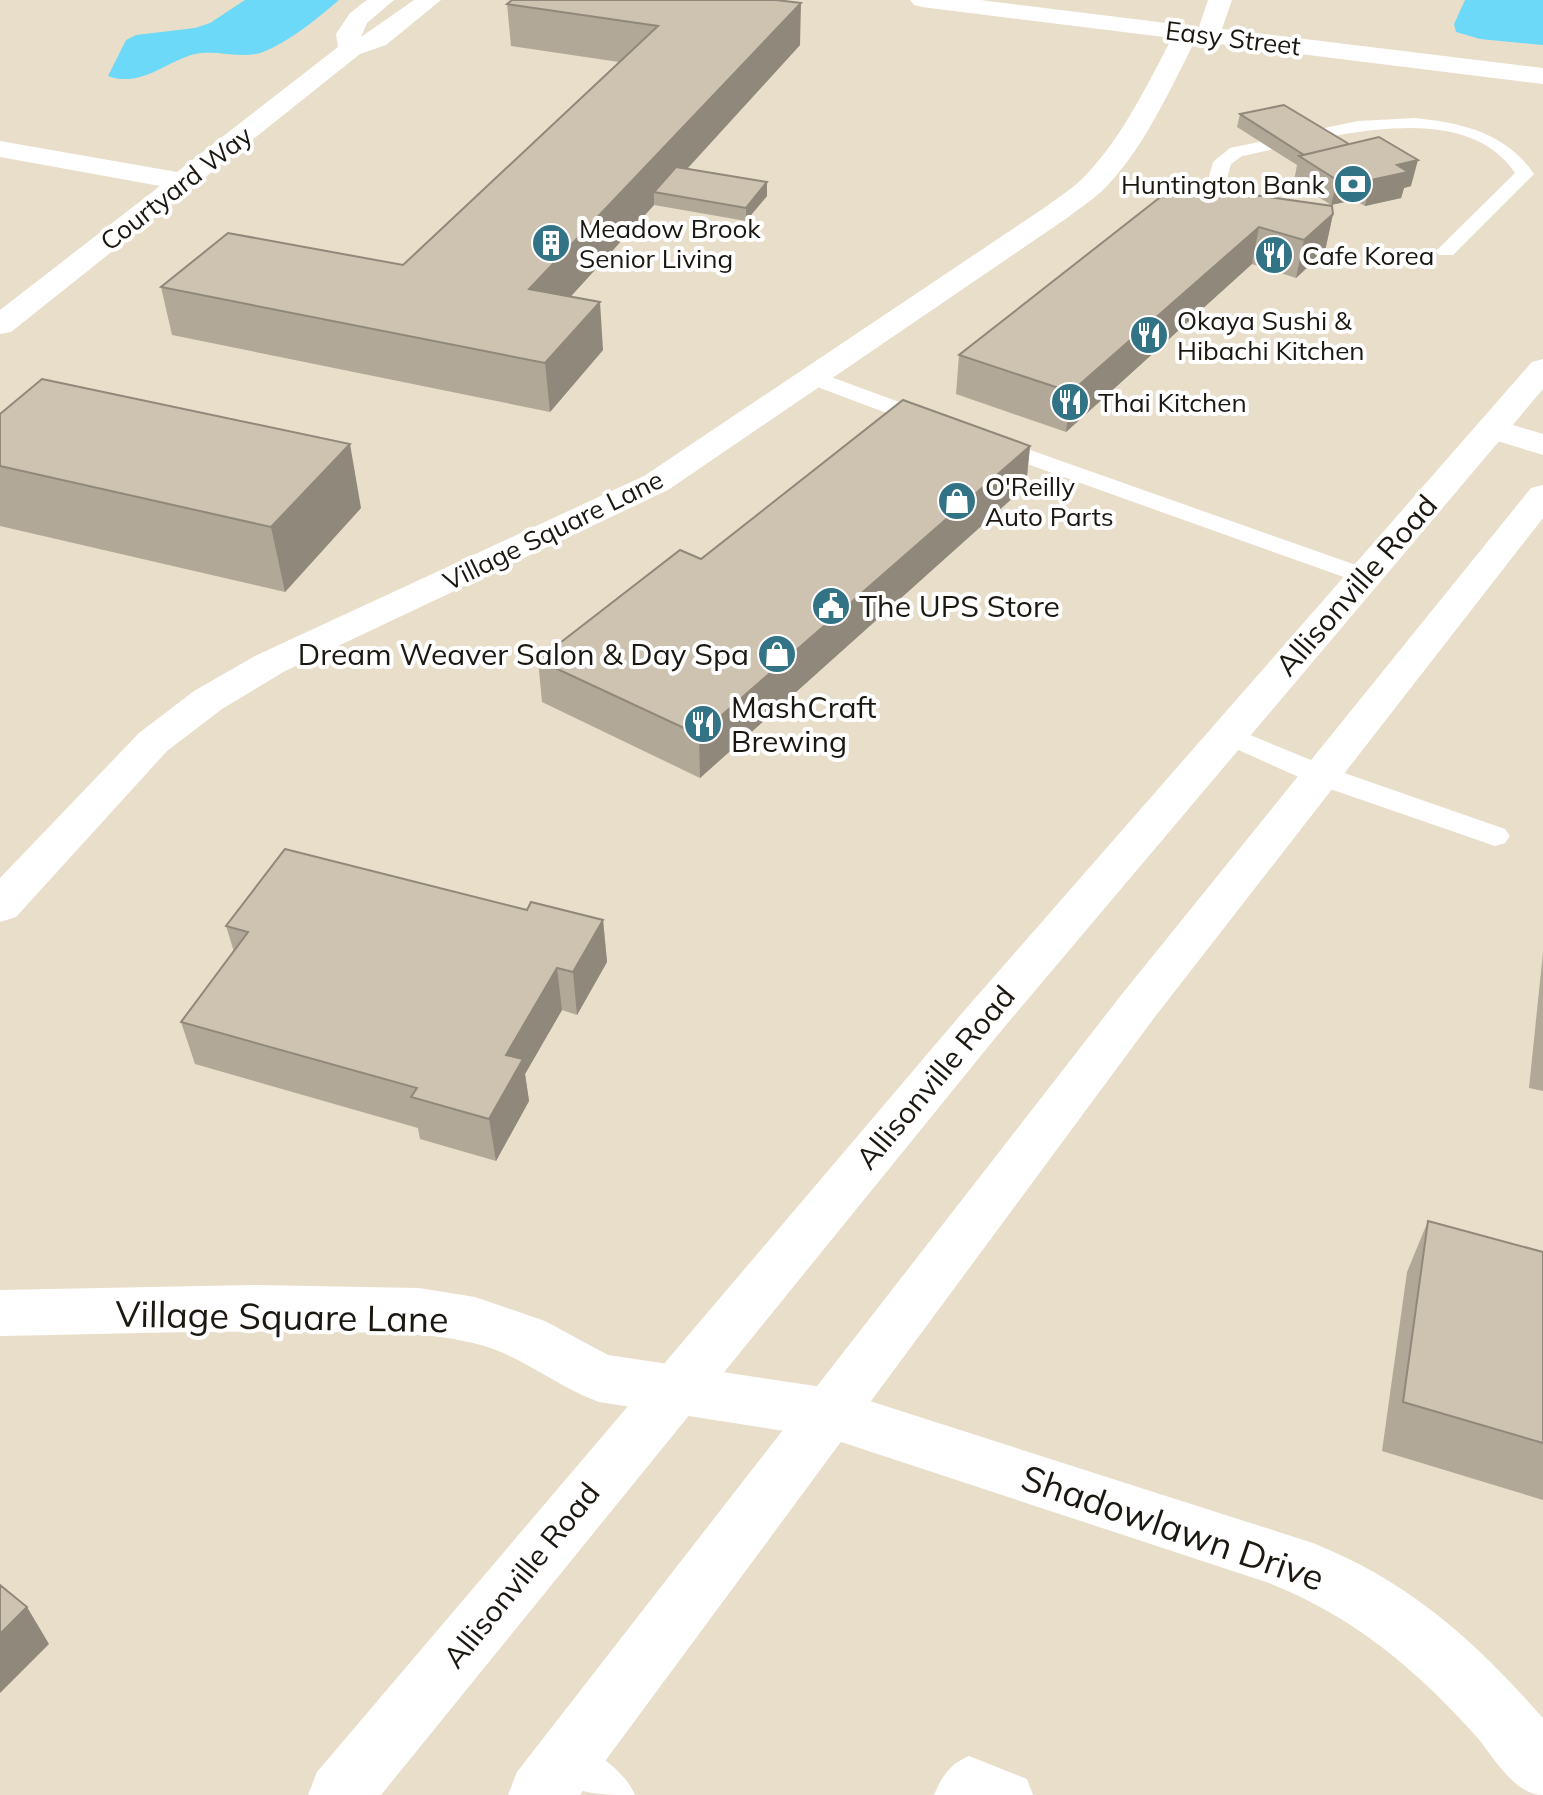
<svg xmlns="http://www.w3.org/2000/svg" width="1543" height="1795" font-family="Mulish,sans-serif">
<rect width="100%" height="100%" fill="#e9deca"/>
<path fill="#6dd9f8" d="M 245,0 L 339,0 C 317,19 290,41 263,52 C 243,60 216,49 195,54 C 164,62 142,88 108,76 L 126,40 L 136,35 L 195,28 L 210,23 Z
M 1465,0 L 1543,0 L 1543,45 L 1480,39 L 1456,32 L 1454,24 Z"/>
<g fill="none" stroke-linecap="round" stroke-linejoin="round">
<path fill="#fff" fill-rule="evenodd" d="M 1415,118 C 1463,123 1506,133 1534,174 L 1453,255 L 1439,255 L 1436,251 L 1515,173 C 1462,93 1317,141 1242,156 L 1231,164 L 1216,217 L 1209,219 L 1199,213 L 1213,162 L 1230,148 L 1358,121 Z
M 812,370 L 940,417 L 943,422 L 940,427 L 924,427 L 804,382 L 801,377 L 804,372 Z
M 993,437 L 1373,571 L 1376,576 L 1373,581 L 1355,581 L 985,449 L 982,444 L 985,439 Z
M 1226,725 L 1330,768 L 1505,829 L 1510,836 L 1505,843 L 1495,846 L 1310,782 L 1216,740 L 1212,734 L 1216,728 Z
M 566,1738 C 592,1749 624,1769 635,1795 C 596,1795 562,1795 544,1760 L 551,1745 Z
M 969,1756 L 1027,1779 L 1033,1795 L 934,1795 C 942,1776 950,1764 969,1756 Z"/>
<path fill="#fff" fill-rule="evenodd" d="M 367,0 L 394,0 L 367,23 L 361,37 L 414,0 L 441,0 L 386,45 L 360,54 L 11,332 L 0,334 L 0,310 L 160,186 L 0,157 L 0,141 L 177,172 L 338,47 L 336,34 L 350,13 Z
M 910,0 L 980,0 L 1199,27 L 1208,0 L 1232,0 L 1222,29 L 1543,68 L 1543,84 L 1195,41 C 1169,91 1143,151 1102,191 C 1091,201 1078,209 1067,218 L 668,490 L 285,671 L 222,709 L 167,751 L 16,917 L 0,922 L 0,878 L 139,733 L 194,691 L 257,655 L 644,476 L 1047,206 C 1060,196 1075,187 1086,175 C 1123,136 1147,85 1172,38 L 922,7 L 914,5 Z
M 1493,419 L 1543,434 L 1543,455 L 1481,436 L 1476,429 L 1481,422 Z
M 253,1285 L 419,1288 L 475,1297 L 545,1321 L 608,1355 L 829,1388 L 1313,1543 C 1410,1582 1474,1640 1543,1718 L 1543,1795 C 1514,1795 1493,1756 1476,1736 C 1416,1669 1353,1616 1269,1583 L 829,1438 L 599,1402 C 555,1386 519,1353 473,1343 C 422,1331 368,1333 316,1332 C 211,1330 105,1334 0,1336 L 0,1290 Z"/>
<path fill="#fff" fill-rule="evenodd" d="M 1543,359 L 1543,389 L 996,1037 L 381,1795 L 308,1795 L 317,1772 L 963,1012 L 1510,387 L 1532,362 Z
M 1543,485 L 1543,518 L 1154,1018 L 580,1795 L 508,1795 L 517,1772 L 1122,994 L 1531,488 Z"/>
</g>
<path fill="#b1a897" d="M 507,4 L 800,45 L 687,169 L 767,196 L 746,221 L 654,205 L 571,296 L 603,350 L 550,412 L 172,335 L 161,287 L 403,265 L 619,62 L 511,46 Z
M 1240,114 L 1411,186 L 1404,188 L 1401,198 L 1365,206 L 1354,200 L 1331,205 L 1294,181 L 1297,165 L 1237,127 Z
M 1177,184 L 1333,214 L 1325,251 L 1296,278 L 1252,264 L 1066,432 L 956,394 L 959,355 Z
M 0,414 L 361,508 L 285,592 L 0,526 Z
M 1030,446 L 1026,486 L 700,778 L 542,702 L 538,660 L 701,559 Z
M 527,910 L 603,920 L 607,962 L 577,1015 L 562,1010 L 525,1074 L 529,1101 L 496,1161 L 420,1139 L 418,1128 L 195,1064 L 181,1022 L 234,952 L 226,926 Z
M 1543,952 L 1543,1091 L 1529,1088 Z
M 1428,1221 L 1543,1252 L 1543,1500 L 1382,1451 L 1407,1272 Z"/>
<path fill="#90887b" d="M 801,3 L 800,45 L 664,194 L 654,192 L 654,205 L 534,337 L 529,289 Z
M 1418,160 L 1411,186 L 1404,188 L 1401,198 L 1365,206 L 1371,180 L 1397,165 Z
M 1360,174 L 1354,200 L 1331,205 L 1337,180 Z
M 767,182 L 767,196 L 746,221 L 746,208 Z
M 1333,214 L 1325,251 L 1296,278 L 1304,240 Z
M 1259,227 L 1252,264 L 1066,432 L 1071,392 Z
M 600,302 L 603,350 L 550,412 L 545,363 Z
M 350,444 L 361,508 L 285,592 L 271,527 Z
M 1030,446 L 1026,486 L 700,778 L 699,735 Z
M 603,920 L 607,962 L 577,1015 L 573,972 Z
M 557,968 L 562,1010 L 525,1074 L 529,1101 L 496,1161 L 489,1119 L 506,1055 Z
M 27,1607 L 49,1644 L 0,1693 L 0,1634 Z"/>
<path fill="#cec3b0" stroke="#90887b" stroke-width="2" d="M 512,0 L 776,0 L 801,3 L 529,289 L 600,302 L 545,363 L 161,287 L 228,233 L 403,265 L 658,26 L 507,4 Z
M 1284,105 L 1349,144 L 1304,155 L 1240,114 Z
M 1379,137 L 1418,160 L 1397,165 L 1408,172 L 1371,180 L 1360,174 L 1337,180 L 1299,156 Z
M 676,167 L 767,182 L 746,208 L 654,192 Z
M 1177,184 L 1332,206 L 1333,214 L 1304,240 L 1259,227 L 1071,392 L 959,355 Z
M 42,379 L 350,444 L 271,527 L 0,466 L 0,414 Z
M 903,400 L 1030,446 L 699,735 L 538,660 L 680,550 L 701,559 Z
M 285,849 L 527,910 L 531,902 L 603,920 L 573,972 L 557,968 L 506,1055 L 523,1059 L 489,1119 L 411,1097 L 417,1088 L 181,1022 L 248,932 L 226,926 Z
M 1428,1221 L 1543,1252 L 1543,1443 L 1403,1402 Z
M 0,1585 L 27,1607 L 0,1634 Z"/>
<defs>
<g id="bank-disc" transform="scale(2)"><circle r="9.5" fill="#327486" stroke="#fff"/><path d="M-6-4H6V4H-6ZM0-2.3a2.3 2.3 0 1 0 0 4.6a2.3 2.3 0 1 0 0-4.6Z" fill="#fff"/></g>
<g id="building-disc" transform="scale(2)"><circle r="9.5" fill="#327486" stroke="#fff"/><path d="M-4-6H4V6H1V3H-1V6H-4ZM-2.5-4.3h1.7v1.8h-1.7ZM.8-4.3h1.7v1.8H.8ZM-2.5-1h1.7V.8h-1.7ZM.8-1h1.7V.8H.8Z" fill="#fff"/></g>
<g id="restaurant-disc" transform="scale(2)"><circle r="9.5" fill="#327486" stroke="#fff"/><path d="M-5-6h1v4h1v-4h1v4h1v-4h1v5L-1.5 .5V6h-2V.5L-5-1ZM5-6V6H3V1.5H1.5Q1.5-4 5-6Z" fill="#fff"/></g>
<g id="shop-disc" transform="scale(2)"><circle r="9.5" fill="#327486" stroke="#fff"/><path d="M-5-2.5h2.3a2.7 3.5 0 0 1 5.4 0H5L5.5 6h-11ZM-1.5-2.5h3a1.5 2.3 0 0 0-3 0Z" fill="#fff"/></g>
<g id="civic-disc" transform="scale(2)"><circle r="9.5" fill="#327486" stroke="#fff"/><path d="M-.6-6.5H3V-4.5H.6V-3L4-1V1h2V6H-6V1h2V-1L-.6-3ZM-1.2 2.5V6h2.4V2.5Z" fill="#fff"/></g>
</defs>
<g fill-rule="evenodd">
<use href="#bank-disc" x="1353" y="184"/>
<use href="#building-disc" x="551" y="243"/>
<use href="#restaurant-disc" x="1274" y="255"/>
<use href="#restaurant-disc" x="1149" y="335"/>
<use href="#restaurant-disc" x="1070" y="402"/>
<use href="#shop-disc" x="957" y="501"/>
<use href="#civic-disc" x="831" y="606"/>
<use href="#shop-disc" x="777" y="654"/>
<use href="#restaurant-disc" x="703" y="724"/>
</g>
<g text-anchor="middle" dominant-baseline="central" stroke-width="8" stroke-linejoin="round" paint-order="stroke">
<g font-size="26" fill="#1c1811" stroke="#fff">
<text transform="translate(1233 38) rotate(7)">Easy Street</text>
<text transform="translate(176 188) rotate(-38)">Courtyard Way</text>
<text transform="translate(553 530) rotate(-26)">Village Square Lane</text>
</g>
<g font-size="26" fill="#1c1811" stroke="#fff" text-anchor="start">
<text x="1325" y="184" text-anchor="end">Huntington Bank</text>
<text x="579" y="228">Meadow Brook<tspan x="579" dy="30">Senior Living</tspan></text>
<text x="1302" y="255">Cafe Korea</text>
<text x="1177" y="320">Okaya Sushi &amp;<tspan x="1177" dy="30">Hibachi Kitchen</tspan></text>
<text x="1098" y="402">Thai Kitchen</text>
<text x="985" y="486">O'Reilly<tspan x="985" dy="30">Auto Parts</tspan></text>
</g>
<g font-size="30" fill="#1c1811" stroke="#fff">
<text transform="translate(1356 585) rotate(-49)">Allisonville Road</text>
<text transform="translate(935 1077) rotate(-50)">Allisonville Road</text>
<text transform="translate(521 1575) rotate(-51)">Allisonville Road</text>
</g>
<g font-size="30" fill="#1c1811" stroke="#fff" text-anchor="start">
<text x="859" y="606">The UPS Store</text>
<text x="749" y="654" text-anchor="end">Dream Weaver Salon &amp; Day Spa</text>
<text x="731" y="707">MashCraft<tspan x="731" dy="34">Brewing</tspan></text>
</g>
<g font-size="36" fill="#1c1811" stroke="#fff">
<text transform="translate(282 1316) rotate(1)">Village Square Lane</text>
<text transform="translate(1173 1527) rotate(19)">Shadowlawn Drive</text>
</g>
</g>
</svg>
